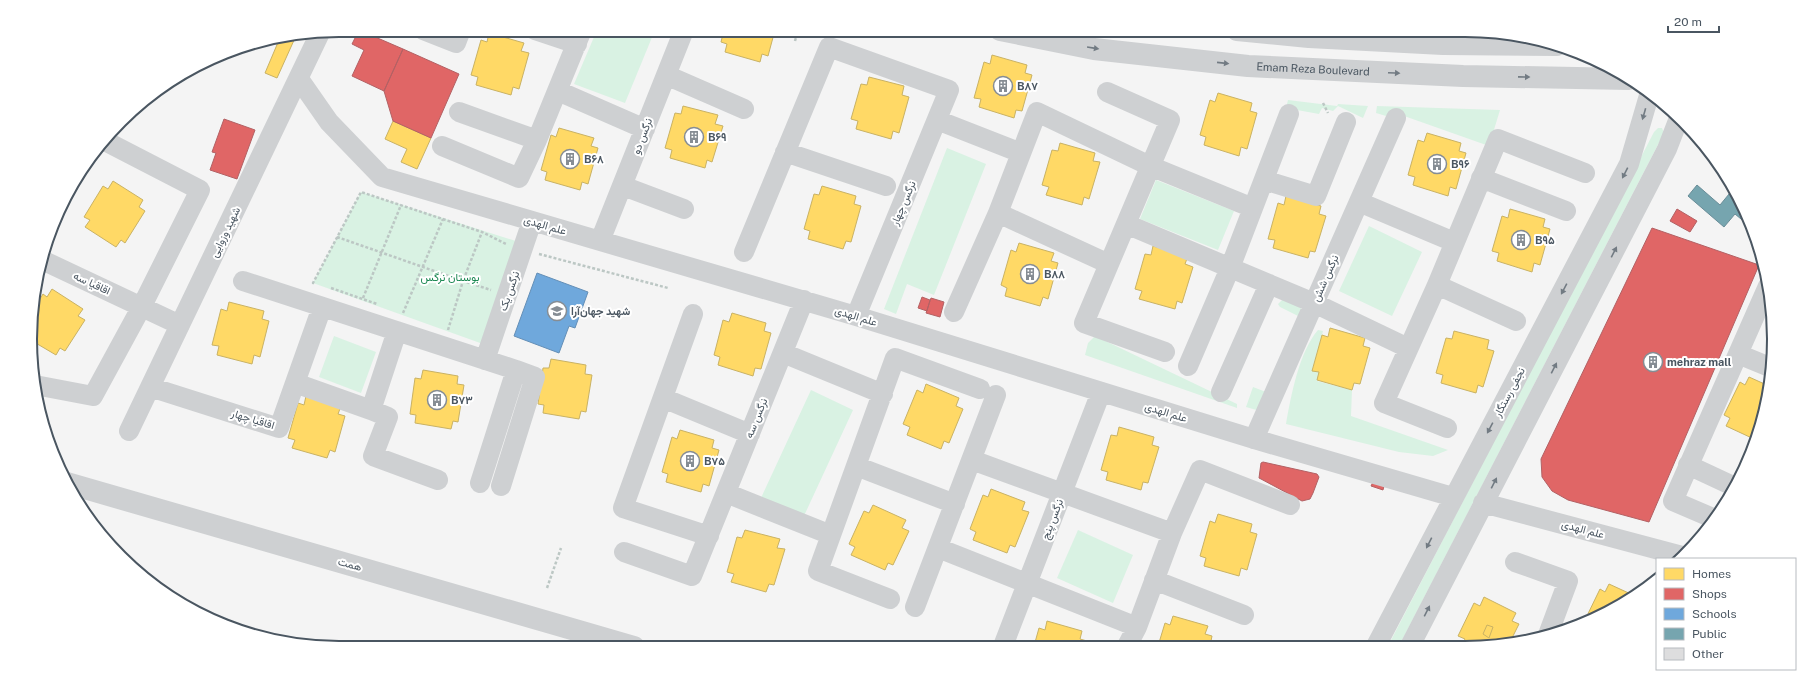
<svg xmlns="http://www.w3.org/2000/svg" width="1804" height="678" font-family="'Public Sans',Vazirmatn,sans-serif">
<rect width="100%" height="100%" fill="#f4f4f4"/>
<path fill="#d9f2e3" d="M 597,30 L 655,30 L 625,103 L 574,84 Z
M 1288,100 L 1337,106 L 1338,104 L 1368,106 L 1363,118 L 1338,106 L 1333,111 L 1322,108 L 1319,114 L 1286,108 Z
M 1377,106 L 1500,110 L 1489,146 L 1390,111 L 1386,116 L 1376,113 Z
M 1658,128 L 1662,128 L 1664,133 L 1399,646 L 1388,646 L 1654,132 Z
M 947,148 L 986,164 L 934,295 L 907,284 L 896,314 L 884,309 Z
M 1156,180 L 1234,211 L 1218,250 L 1140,219 Z
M 361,192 L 519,242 L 483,344 L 313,283 Z
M 1369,226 L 1422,252 L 1392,316 L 1339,291 Z
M 1283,299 L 1301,308 L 1300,317 L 1280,307 L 1278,304 Z
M 1318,330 L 1323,331 L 1312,370 L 1319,372 L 1317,381 L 1352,390 L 1351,416 L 1448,450 L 1433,456 L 1399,452 L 1286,424 C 1291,396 1299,352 1318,330 Z
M 334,336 L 376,352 L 361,393 L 319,377 Z
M 1095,336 L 1237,404 L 1237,408 L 1085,355 L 1088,343 Z
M 1253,387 L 1266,392 L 1260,411 L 1246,407 Z
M 811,390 L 853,410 L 803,518 L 761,498 Z
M 1078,530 L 1133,555 L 1113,603 L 1057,578 Z"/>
<path fill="#ffd966" stroke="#c9b264" d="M 724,30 L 775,30 L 768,56 L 762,54 L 760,62 L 725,52 L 727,44 L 721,42 Z
M 489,33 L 524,43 L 521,51 L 529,53 L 519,89 L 513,87 L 511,95 L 476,85 L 478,77 L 471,75 L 481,40 L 487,42 Z
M 295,38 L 277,78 L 265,73 L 279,40 Z
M 992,55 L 1027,65 L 1025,73 L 1032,75 L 1022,111 L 1016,110 L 1014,118 L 979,107 L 981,99 L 974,98 L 984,62 L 990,64 Z
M 869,77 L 904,86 L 902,95 L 909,97 L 899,133 L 893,131 L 891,139 L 856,129 L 858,121 L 851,119 L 861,84 L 867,85 Z
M 1218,93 L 1252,103 L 1250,111 L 1257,113 L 1247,149 L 1241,147 L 1239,156 L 1204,145 L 1206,137 L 1200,135 L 1210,100 L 1215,102 Z
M 683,106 L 718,115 L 715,124 L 723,126 L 712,162 L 707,160 L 705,168 L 670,158 L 672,150 L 665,148 L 675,113 L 681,114 Z
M 393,121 L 431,138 L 417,169 L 401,162 L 407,149 L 385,139 Z
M 559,128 L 594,138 L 591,146 L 598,148 L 588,184 L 582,182 L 580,190 L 545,180 L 547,172 L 541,170 L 551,135 L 556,137 Z
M 1427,133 L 1461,143 L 1459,151 L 1466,153 L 1456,189 L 1450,187 L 1448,196 L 1413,185 L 1415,177 L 1408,175 L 1418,140 L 1424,142 Z
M 1060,143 L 1095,153 L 1093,161 L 1100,162 L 1089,199 L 1084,197 L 1082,205 L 1046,195 L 1049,187 L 1042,185 L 1052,150 L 1058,151 Z
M 113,181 L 143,200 L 139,207 L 145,211 L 125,243 L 121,240 L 116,247 L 85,227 L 90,220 L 84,217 L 103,186 L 108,189 Z
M 822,186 L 856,196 L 854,204 L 861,206 L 851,242 L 846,241 L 843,249 L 808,239 L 810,231 L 804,229 L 814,194 L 819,195 Z
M 1286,196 L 1321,206 L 1319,214 L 1326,216 L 1315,252 L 1310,251 L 1308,258 L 1273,248 L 1275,240 L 1268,239 L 1278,203 L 1284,205 Z
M 1510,209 L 1545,219 L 1543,227 L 1550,229 L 1540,265 L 1534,263 L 1532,272 L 1497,261 L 1499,253 L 1492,251 L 1502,216 L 1508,218 Z
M 1019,243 L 1054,253 L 1051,261 L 1058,263 L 1048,299 L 1043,297 L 1040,306 L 1005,296 L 1007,288 L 1001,285 L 1011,250 L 1016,252 Z
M 1153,246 L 1188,256 L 1185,264 L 1193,267 L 1182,303 L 1177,301 L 1175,309 L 1139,299 L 1142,291 L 1135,289 L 1145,254 L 1151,255 Z
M 52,289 L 83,309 L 78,316 L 85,320 L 65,351 L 60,348 L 56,355 L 34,342 L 33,310 L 43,294 L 47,297 Z
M 229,302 L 264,311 L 262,319 L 269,321 L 260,357 L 254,355 L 252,364 L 217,355 L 219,346 L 212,345 L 221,309 L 227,311 Z
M 732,313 L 766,323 L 764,331 L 771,333 L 761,369 L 755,368 L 753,376 L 718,365 L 720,357 L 714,355 L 723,320 L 729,322 Z
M 1330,328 L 1365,338 L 1363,346 L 1370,348 L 1360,384 L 1354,383 L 1352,390 L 1317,380 L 1319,372 L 1312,371 L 1322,335 L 1328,337 Z
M 1454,331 L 1489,340 L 1487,349 L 1494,351 L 1483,387 L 1478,385 L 1476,393 L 1441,383 L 1443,375 L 1436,373 L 1446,338 L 1452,339 Z
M 1619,340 L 1689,368 L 1675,404 L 1605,376 Z
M 551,359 L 586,365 L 585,374 L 592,375 L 586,412 L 581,411 L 579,419 L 543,413 L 544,405 L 538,404 L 543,368 L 549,368 Z
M 423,370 L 458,376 L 457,384 L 464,385 L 458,422 L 453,421 L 451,429 L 415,423 L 416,415 L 410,414 L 415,378 L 421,379 Z
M 1749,377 L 1769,386 L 1763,419 L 1754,439 L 1726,426 L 1730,418 L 1724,415 L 1740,382 L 1745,385 Z
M 926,384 L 959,398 L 956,406 L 963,409 L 949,443 L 944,441 L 941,449 L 907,435 L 910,427 L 903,424 L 917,390 L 923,393 Z
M 306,396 L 341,406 L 338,414 L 345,416 L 335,452 L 330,450 L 327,458 L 292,448 L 295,440 L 288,438 L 298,403 L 304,405 Z
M 1119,427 L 1154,437 L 1152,445 L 1159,447 L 1148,483 L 1143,482 L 1141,490 L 1106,480 L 1108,472 L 1101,470 L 1111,435 L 1117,436 Z
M 680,430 L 714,440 L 712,448 L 719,450 L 709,486 L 703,484 L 701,492 L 666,482 L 668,474 L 662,472 L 672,437 L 677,439 Z
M 991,489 L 1025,502 L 1022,510 L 1029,512 L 1015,547 L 1010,545 L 1007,553 L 973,540 L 976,532 L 970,529 L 983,495 L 988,497 Z
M 873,505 L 906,520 L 902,528 L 909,531 L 893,565 L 888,563 L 885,570 L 851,555 L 855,547 L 849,544 L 864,511 L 869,513 Z
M 1218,514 L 1252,524 L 1250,532 L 1257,534 L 1247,570 L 1241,568 L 1239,576 L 1204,566 L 1206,558 L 1200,556 L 1210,521 L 1215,523 Z
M 745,530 L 780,539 L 777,548 L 785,549 L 774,585 L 769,584 L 766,592 L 731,582 L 734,574 L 727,572 L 737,537 L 742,538 Z
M 1609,584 L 1633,595 L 1601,616 L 1584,622 L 1600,589 L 1605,592 Z
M 1484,597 L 1516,613 L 1512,621 L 1519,624 L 1509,644 L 1462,645 L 1465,639 L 1458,636 L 1474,603 L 1480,606 Z
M 1173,616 L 1208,626 L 1205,634 L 1212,636 L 1210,646 L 1158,646 L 1165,623 L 1170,625 Z
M 1047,621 L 1082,631 L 1080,639 L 1087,641 L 1085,646 L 1034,646 L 1039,628 L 1045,630 Z
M 1487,625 L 1493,627 L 1489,638 L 1483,634 Z"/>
<path fill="#e06666" stroke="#b36164" d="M 359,30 L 403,49 L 384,91 L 352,76 L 364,50 L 352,44 Z
M 403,49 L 459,74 L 431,138 L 393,121 L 384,91 Z
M 224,119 L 255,130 L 237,179 L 210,170 L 216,153 L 212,152 Z
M 1677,209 L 1697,221 L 1690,232 L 1670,221 Z
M 1652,228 L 1759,265 L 1649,522 L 1568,500 L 1552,491 L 1542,477 L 1541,459 Z
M 922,297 L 930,300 L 927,311 L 918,308 Z
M 931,298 L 944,302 L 940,317 L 926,313 Z
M 1263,462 L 1317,474 L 1319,477 L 1313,493 L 1310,499 L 1302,501 L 1261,479 L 1259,478 L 1261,463 Z
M 1373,482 L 1384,486 L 1383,490 L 1371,486 Z"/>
<path fill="#6fa8dc" stroke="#648fb7" d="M 537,273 L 588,292 L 575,328 L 569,326 L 559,353 L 514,336 Z"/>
<path fill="#76a5af" stroke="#698d98" d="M 1697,185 L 1720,205 L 1734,188 L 1753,229 L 1735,214 L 1724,227 L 1688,196 Z"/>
<path fill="#ddddde" stroke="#e5e6e7" d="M 79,505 L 83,506 L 94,520 L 94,524 Z"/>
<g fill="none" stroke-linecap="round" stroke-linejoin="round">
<path stroke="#bcc7c4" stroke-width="2.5" stroke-dasharray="3 2" stroke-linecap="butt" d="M 795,41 L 798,30
M 1323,103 L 1328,113
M 337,237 L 463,281 L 482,232
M 539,254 L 668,288
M 314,283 L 313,283 L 361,192 L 482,232 L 506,244
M 331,288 L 377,304
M 363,298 L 401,205
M 403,313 L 443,219
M 448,330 L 463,281 L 491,290
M 547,588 L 561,548"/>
<path stroke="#ced0d2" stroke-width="20" d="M 423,30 L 456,43 L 461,30
M 535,30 L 577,44
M 666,75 L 744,109
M 299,79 L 329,122 L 382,177 L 856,316 L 1254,439 L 1453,497
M 558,91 L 645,129
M 1107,92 L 1170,120 L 1084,323 L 1165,352
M 459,112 L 537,140 L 582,30
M 937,120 L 1021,153
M 442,146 L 519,178 L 537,140
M 785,152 L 886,186
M 1481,178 L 1566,211
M 1264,180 L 1316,196 L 1346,122
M 623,186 L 684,209
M 1359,202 L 1454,242
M 998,213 L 1109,264
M 1126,224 L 1314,303 L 1408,348
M 600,241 L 684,30
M 744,252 L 829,47 L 949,90 L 856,316
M 42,260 L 180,325
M 243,281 L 516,370 L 480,483
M 1437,285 L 1516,321
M 954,312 L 998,213 L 1037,112 L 1150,166 L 1253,208
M 693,314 L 623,508 L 709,536
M 783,353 L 883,394
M 1738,354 L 1772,368
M 485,360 L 532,221
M 1188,366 L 1230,268 L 1289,114
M 295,383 L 371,410 L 397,331
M 35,385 L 93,396 L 142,306 L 200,190 L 107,142
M 150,387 L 279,428 L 322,307
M 1221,392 L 1269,284
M 663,398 L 750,434
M 371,410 L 388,417 L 373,456 L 438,480
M 1447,428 L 1384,403 L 1437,285 L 1498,139 L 1585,173
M 129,431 L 320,33
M 1254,439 L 1396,118
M 972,460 L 1172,533
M 1688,465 L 1733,486
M 856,466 L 955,504
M 501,486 L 535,377 L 516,370
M 726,493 L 831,535
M 1483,503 L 1682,556
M 1715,519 L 1673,501 L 1768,286
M 938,548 L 1137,627
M 624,552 L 692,576 L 804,300
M 1515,562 L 1568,581 L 1549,632
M 1154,580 L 1244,615
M 890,599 L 818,571 L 895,358 L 980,389
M 915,607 L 996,395
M 1003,646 L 1101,392
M 1127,646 L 1137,627 L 1172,533 L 1200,470 L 1290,505
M 1376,646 L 1629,164 L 1650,92
M 1410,646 L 1667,149 L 1679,118"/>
<g stroke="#ced0d2" stroke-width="22">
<path id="s1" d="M 1000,30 L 1094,49 L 1248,66 L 1463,76 L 1629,79"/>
<path d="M 1237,30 L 1309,37 L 1443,44 L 1557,45"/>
<path d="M 67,483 L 634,647"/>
</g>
</g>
<defs><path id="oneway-solid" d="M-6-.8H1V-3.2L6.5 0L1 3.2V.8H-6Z"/></defs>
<g fill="#727b83">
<use href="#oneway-solid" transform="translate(1093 48) rotate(9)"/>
<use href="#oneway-solid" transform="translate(1223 63) rotate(6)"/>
<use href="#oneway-solid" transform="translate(1394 73) rotate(3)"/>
<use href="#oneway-solid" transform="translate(1524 77) rotate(1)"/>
<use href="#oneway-solid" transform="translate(1644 114) rotate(106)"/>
<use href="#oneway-solid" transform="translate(1625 173) rotate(117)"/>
<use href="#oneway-solid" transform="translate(1614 252) rotate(-63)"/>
<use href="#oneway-solid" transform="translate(1564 289) rotate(118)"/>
<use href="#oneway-solid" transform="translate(1554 368) rotate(-63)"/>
<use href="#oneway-solid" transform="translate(1490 428) rotate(118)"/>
<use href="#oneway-solid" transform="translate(1494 483) rotate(-63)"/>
<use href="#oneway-solid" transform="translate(1429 543) rotate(117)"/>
<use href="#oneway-solid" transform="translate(1427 611) rotate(-63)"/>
</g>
<defs>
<g id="building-ring" transform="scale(1)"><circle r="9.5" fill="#fff" stroke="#868d94" stroke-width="1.5"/><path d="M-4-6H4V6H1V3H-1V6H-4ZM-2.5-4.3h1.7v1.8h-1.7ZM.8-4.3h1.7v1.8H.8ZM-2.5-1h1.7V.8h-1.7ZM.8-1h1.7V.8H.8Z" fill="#868d94"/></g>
<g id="school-ring" transform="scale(1)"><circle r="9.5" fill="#fff" stroke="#868d94" stroke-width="1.5"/><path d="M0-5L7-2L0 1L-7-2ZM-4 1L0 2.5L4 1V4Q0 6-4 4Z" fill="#868d94"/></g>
</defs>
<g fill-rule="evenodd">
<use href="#building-ring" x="1003" y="86"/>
<use href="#building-ring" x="694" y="137"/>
<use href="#building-ring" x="570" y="159"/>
<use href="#building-ring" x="1437" y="164"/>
<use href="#building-ring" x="1521" y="240"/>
<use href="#building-ring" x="1030" y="274"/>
<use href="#school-ring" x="557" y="311"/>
<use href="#building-ring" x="1653" y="362"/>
<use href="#building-ring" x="437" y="400"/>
<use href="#building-ring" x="690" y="461"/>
</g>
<g text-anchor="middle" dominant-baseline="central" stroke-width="4" stroke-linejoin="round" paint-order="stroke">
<g font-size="11" fill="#4a5661" stroke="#fff">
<text stroke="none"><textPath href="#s1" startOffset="316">Emam Reza Boulevard</textPath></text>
<text transform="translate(642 136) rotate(-69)">نرگس دو</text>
<text transform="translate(903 203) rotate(-67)">نرگس چهار</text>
<text transform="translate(545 225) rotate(16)">علم الهدی</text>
<text transform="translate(225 232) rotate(-64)">شهید وزوایی</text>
<text transform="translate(1325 278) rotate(-66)">نرگس شش</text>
<text transform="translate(92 283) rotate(25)">اقاقیا سه</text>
<text transform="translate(509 291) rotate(-71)">نرگس یک</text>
<text transform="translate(856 316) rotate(17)">علم الهدی</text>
<text transform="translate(1509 392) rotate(-62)">نجفی رستگار</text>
<text transform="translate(1166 412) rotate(17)">علم الهدی</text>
<text transform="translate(756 418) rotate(-68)">نرگس سه</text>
<text transform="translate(253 419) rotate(17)">اقاقیا چهار</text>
<text transform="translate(1052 519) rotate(-69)">نرگس پنج</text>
<text transform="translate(1583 529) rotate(15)">علم الهدی</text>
<text transform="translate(350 564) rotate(16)">همت</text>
</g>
<g font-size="11" font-weight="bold" fill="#4a5661" stroke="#fff" text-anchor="start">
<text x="1017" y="86">B۸۷</text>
<text x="708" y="137">B۶۹</text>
<text x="584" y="159">B۶۸</text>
<text x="1451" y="164">B۹۶</text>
<text x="1535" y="240">B۹۵</text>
<text x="1044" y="274">B۸۸</text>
<text x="571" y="311">شهید جهان‌آرا</text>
<text x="1667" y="362">mehraz mall</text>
<text x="451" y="400">B۷۳</text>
<text x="704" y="461">B۷۵</text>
</g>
<g font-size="11" fill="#17864f" stroke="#fff">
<text x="450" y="277">بوستان نرگس</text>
</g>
</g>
<path d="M0 0H1804V678H0ZM339 37H1465A302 302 0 0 1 1767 339V339A302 302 0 0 1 1465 641H339A302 302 0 0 1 37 339V339A302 302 0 0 1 339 37Z" fill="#fff" fill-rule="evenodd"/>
<path fill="none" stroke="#4a5661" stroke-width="2" d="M339 37H1465A302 302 0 0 1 1767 339V339A302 302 0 0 1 1465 641H339A302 302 0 0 1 37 339V339A302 302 0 0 1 339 37Z"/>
<rect x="1656" y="558" width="140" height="112" fill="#ffffff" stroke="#b7bbc0"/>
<rect x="1664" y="568" width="20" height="12" fill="#ffd966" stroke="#b7bbc0"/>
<text x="1692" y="578" font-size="12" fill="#4a5661">Homes</text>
<rect x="1664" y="588" width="20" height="12" fill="#e06666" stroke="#b7bbc0"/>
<text x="1692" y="598" font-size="12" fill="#4a5661">Shops</text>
<rect x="1664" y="608" width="20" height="12" fill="#6fa8dc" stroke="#b7bbc0"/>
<text x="1692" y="618" font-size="12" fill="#4a5661">Schools</text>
<rect x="1664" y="628" width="20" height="12" fill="#76a5af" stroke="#b7bbc0"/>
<text x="1692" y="638" font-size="12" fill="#4a5661">Public</text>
<rect x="1664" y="648" width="20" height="12" fill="#ddddde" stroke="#b7bbc0"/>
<text x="1692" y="658" font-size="12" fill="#4a5661">Other</text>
<path d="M1668 26v6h51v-6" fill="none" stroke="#4a5661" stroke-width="2"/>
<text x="1674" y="26" font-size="12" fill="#4a5661" stroke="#ffffff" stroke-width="3" paint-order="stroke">20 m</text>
</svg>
